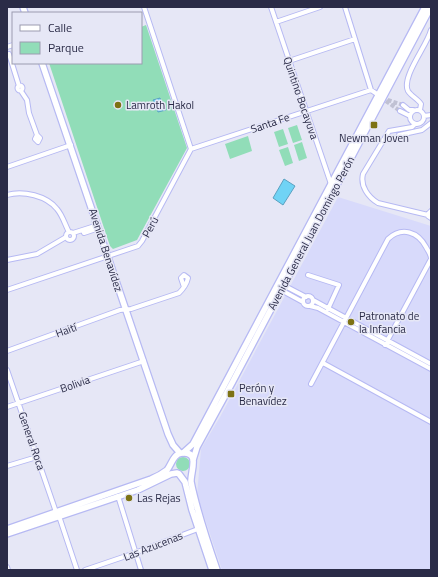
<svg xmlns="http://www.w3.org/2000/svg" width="438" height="577" font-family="'Titillium Web',sans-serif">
<rect width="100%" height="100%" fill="#e6e7f6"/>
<path fill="#d8dafb" d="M 338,197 L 431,226 L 431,570 L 222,570 L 197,495 L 201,449 L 220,417 Z"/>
<path fill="#91ddb8" d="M 146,25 L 187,148 L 137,240 L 113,249 L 110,246 L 49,63 L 141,63 L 141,27 Z
M 297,125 L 302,140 L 293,143 L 288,128 Z
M 283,129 L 288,144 L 279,147 L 274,132 Z
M 248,136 L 252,151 L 230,159 L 225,144 Z
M 302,142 L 307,158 L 299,161 L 294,145 Z
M 288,147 L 293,163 L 285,166 L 279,150 Z
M176 464a7 7 0 1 1 14 0a7 7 0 1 1-14 0Z"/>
<path fill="#70d3f5" stroke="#5ba1c1" d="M 160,98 L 163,107 L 165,107 L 166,110 L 158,112 L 153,100 Z
M 284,179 L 295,186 L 283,205 L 273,198 Z"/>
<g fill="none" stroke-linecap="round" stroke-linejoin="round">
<path stroke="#c0c1d3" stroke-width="4" stroke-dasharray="4 2" stroke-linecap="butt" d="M 382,98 L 403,105
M 386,101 L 400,111"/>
<g stroke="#b6b9f3" stroke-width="6">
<path id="street" d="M 144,7 L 191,149
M 271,7 L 331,184
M 345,7 L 371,90 L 380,96
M 276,22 L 320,7
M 7,47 L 13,45
M 9,54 L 19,86
M 289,61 L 355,39
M17.5 88a2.5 2.5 0 1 1 5 0a2.5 2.5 0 1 1-5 0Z
M 21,91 L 27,100 L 29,113 L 37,135 L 40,138 L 38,142 L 35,139 L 37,135
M 403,105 L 409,110 L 413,110
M410 117a7 7 0 1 1 14 0a7 7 0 1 1-14 0Z
M 420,110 L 421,104 C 418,99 411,96 408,91 C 401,77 427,46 431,30
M 400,111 L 410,116
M 424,116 L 431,115
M 415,124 L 412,127 L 389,131 L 363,174 C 360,186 368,197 378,203 L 428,215
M 399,135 L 422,130 L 431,123
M 191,149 L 371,90
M 7,167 L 71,145
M 7,195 C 23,190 47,196 57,209 C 63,216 65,225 69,232
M 431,211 L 428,214 L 428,216 L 431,218
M66 236a4 4 0 1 1 8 0a4 4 0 1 1-8 0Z
M 73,233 L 98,225
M 84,233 L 99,228
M 7,260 L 37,254 L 66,237
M 308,275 L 339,285 L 328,309
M 283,285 L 306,297
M 7,290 L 138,246 L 142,241 L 191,149
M 281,290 L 303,302
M303 301a5 5 0 1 1 10 0a5 5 0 1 1-10 0Z
M 313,300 L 431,364
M 310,306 L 318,308 L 431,369
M 7,351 L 120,310 L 131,309 L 179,293 C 183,289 187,283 188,278 L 184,275 L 181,278 L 184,287
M 323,363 L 431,422
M 7,370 L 56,512
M 311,384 L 388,239 C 402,226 418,232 426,247 C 428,251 431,254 431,259 L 385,345
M 7,407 L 144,361
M 7,466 L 37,457
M 118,496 L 141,570
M 59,516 L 77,570
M 7,567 L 8,570
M 85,570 L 132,554 L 198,529"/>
</g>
<g stroke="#b6b9f3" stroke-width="8">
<path id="secondary" d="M 23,7 L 25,13
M 42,63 L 168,434 L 173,445 L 180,453
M 183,453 L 193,444 L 425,7
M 193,460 L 197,447 L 232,383 L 431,7
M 179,474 L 185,482 L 192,510 L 212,570
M 7,529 L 151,479 C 156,477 162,474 167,470 C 172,464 173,454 182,453 C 201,451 190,473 191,482 C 197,512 207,541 217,570
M 7,534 L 138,490 L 171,474 L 177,473"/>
</g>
<use href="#street" stroke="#fff" stroke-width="4"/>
<use href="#secondary" stroke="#fff" stroke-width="5.5"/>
</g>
<g fill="#7d7214" stroke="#e6e7f6" stroke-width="1.5">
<circle cx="118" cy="105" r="4"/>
<rect x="370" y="121" width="8" height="8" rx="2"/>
<circle cx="351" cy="322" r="4"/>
<rect x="227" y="390" width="8" height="8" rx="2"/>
<circle cx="129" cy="498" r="4"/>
</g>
<g text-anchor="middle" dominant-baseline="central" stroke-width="3" stroke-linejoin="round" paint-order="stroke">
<g font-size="11" fill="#2a2b47" stroke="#e6e7f6">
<text transform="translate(301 98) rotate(71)">Quintino Bocayuva</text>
<text transform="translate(270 123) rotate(-19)">Santa Fe</text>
<text transform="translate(150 227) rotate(-62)">Perú</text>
<text transform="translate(311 233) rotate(-62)">Avenida General Juan Domingo Perón</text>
<text transform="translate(106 250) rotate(72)">Avenida Benavídez</text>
<text transform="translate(66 330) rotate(-20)">Haití</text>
<text transform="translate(75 384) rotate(-19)">Bolivia</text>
<text transform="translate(32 441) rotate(71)">General Roca</text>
<text transform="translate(153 546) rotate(-21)">Las Azucenas</text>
</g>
<g font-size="11" fill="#2a2b47" stroke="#e6e7f6" text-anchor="start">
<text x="126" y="105">Lamroth Hakol</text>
<text x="374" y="138" text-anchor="middle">Newman Joven</text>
<text x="359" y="316">Patronato de<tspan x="359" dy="13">la Infancia</tspan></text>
<text x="239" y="388">Perón y<tspan x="239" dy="13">Benavídez</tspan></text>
<text x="137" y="498">Las Rejas</text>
</g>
</g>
<rect width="438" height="577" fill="none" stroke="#2a2b47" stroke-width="16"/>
<rect x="12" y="12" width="130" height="52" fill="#e6e7f6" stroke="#9b9cb0"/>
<rect x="20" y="25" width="20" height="6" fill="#ffffff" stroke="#9b9cb0"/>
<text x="48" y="32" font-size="12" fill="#2a2b47">Calle</text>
<rect x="20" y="42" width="20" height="12" fill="#91ddb8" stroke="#9b9cb0"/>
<text x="48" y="52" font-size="12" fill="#2a2b47">Parque</text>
</svg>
